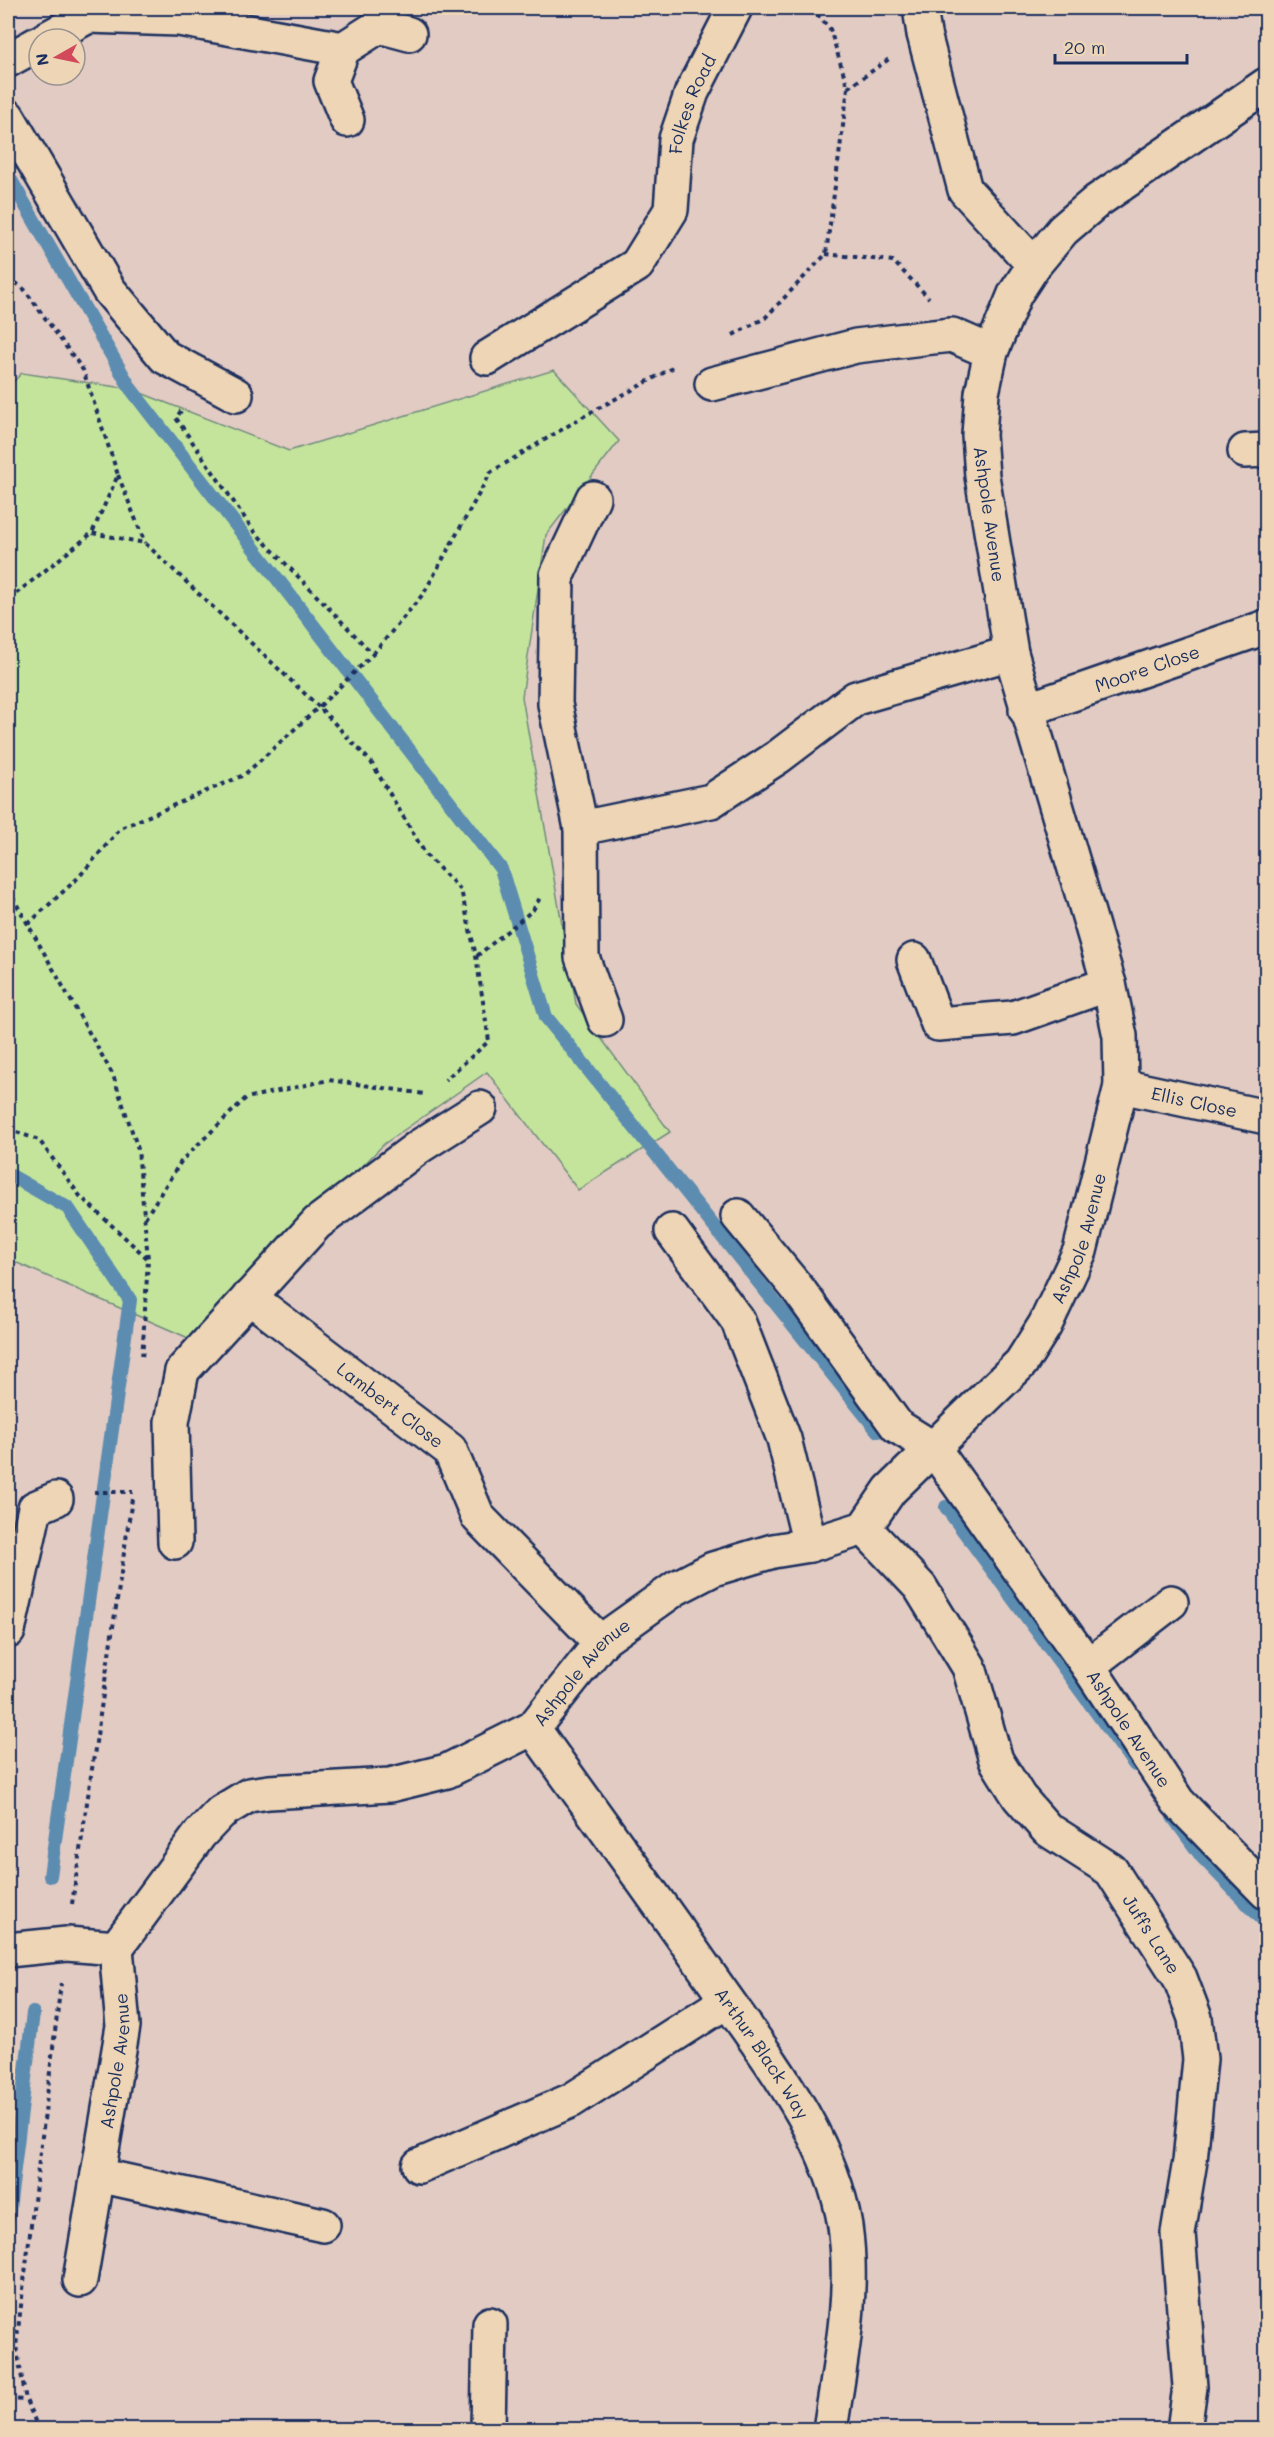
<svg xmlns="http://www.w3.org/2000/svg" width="1274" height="2437" font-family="Mali,sans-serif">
<rect width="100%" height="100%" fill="#e2cbc3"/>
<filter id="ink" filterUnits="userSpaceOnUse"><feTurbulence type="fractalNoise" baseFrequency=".0167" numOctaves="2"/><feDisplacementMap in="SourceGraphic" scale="12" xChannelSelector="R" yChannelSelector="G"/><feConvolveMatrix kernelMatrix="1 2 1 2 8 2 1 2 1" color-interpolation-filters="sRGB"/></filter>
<g filter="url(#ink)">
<path fill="#c4e49c" stroke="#708a7d" stroke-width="1.5" d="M 554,370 L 619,441 L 546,535 L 522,697 L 576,1004 L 670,1132 L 578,1190 L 487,1072 L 384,1144 L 193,1340 L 8,1259 L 8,387 L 22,373 L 131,389 L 289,451 Z"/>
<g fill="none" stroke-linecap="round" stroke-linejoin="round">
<path stroke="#5b8cb0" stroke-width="14" d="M 8,175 L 131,389 L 501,869 L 546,1017 L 878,1431
M 8,1174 L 68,1208 L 130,1300 L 50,1876
M 946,1507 L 1135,1765
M 1173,1817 L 1202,1857 L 1266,1923
M 8,2218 L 33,2013"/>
<g stroke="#1b2f5e" stroke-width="38">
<g id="minor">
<path d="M 920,8 L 924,34 L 965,190 L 1034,265"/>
<path d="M 46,39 L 88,16 L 179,19 L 343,49"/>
<path d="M 8,60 L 39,43"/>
<path d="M 8,117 L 109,290 L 165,357 L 236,395"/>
<path d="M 347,120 L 331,81 L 343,49 L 379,26 L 409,34"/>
<path id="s1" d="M 487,358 L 637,265 L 671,210 L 676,139 L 692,92 L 735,8"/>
<path d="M 712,384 L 856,346 L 923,338 L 952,335 L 991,352"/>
<path d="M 1245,451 L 1266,450"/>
<path d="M 593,498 L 557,575 L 555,704 L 581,828 L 582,957 L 605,1020"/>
<path id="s2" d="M 1026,710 L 1266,627"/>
<path d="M 581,828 L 711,801 L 778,757 L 856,698 L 1011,653"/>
<path d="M 914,960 L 938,1024 L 1013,1018 L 1109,984"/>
<path id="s3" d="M 1121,1086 L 1266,1117"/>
<path id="s4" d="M 738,1216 L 798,1289 L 897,1426 L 934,1449 L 1088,1666 L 1178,1802 L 1266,1892"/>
<path d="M 672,1231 L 738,1321 L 784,1439 L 810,1545"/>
<path id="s5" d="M 249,1297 L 450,1450 L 478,1517 L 601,1643"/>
<path id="s6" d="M 864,1528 L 920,1587 L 969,1667 L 996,1760 L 1019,1797 L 1047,1829 L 1111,1870 L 1180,1978 L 1195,2018 L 1200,2059 L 1190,2161 L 1178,2233 L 1190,2387 L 1184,2430"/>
<path d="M 175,1542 L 172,1422 L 182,1371 L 317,1223 L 420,1146 L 480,1108"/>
<path d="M 8,1631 L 35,1508 L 56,1499"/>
<path d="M 1088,1666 L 1171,1602"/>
<path id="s7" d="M 533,1728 C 592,1811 652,1893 710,1976 C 762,2051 831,2135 845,2226 C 855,2295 840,2362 830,2430"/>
<path id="s8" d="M 8,1950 L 67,1944 L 116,1948 L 200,1834 L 221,1812 L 249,1795 L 269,1792 L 390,1785 L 447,1771 L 533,1728 L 603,1640 L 676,1588 L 713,1569 L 773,1551 L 810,1545 L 864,1528 L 890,1490 L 1021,1363 L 1045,1325 L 1080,1251 L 1121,1086 L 1120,1036 L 1109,984 L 1011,653 L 982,476 L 979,435 L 982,393 L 991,352 L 1015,294 L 1034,265 L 1063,230 L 1097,201 L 1266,85"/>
<path d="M 419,2166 L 572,2100 L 727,2001"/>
<path d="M 98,2175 L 323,2225"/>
<path id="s9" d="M 80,2280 L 123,2026 L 116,1948"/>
<path d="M 488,2430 L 490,2324"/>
</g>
</g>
<path stroke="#1b2f5e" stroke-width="4" stroke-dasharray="4.5 4.5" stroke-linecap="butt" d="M 848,88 L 889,59
M 826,254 L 893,261 L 929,298
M 8,277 L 24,289 L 83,370 L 118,475 L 92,533 L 8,600
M 733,335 L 765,318 L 826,254 L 848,88 L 830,29 L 811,8
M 181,411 L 176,418 L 253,530 L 373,654 L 319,707 L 371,762 L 426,855 L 461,890 L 476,956 L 489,1041 L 445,1080
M 118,475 L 145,543
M 373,654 L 424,593 L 491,472 L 586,415 L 676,366
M 8,889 L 113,1075 L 138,1149 L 148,1259 L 142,1360
M 28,924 L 78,878 L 121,828 L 244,775 L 319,707 L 145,543 L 92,533
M 477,956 L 533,910 L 541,896
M 8,1129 L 39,1140 L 80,1196 L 147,1258
M 145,1218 L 182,1160 L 246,1098 L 329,1080 L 425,1094
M 94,1492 L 133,1492
M 72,1904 L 132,1499
M 8,2399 L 26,2400
M 39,2430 L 26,2400 L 16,2346 L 61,1983"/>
<use href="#minor" stroke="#edd5b5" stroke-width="33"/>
</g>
</g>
<g text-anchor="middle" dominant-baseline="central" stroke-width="4.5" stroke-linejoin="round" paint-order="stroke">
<g font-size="18" fill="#1b2f5e" stroke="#edd5b5">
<text stroke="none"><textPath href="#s1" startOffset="350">Folkes Road</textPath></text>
<text transform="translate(990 514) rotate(82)">Ashpole Avenue</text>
<text stroke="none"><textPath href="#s2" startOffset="128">Moore Close</textPath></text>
<text stroke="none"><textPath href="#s3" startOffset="75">Ellis Close</textPath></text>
<text stroke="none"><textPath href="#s8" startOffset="1377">Ashpole Avenue</textPath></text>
<text stroke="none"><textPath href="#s5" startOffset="178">Lambert Close</textPath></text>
<text stroke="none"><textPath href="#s8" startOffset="684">Ashpole Avenue</textPath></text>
<text stroke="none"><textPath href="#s4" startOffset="648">Ashpole Avenue</textPath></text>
<text stroke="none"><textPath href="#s6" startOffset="510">Juffs Lane</textPath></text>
<text stroke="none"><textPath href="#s7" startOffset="398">Arthur Black Way</textPath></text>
<text stroke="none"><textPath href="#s9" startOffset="222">Ashpole Avenue</textPath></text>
</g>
</g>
<rect width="1274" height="2437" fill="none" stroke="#edd5b5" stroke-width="30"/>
<rect x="15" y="15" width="1244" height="2407" fill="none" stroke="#1b2f5e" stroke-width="2" filter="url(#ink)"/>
<g transform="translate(57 57) rotate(261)"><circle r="28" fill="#edd5b5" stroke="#999392" stroke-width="1.5"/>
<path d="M0-4.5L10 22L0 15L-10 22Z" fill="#d1495b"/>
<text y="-9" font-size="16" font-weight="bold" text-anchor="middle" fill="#1b2f5e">N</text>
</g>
<path d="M1055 54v9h132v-9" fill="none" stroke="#1b2f5e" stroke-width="3"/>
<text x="1064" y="54" font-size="18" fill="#1b2f5e" stroke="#edd5b5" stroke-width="4.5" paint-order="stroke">20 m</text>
</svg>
